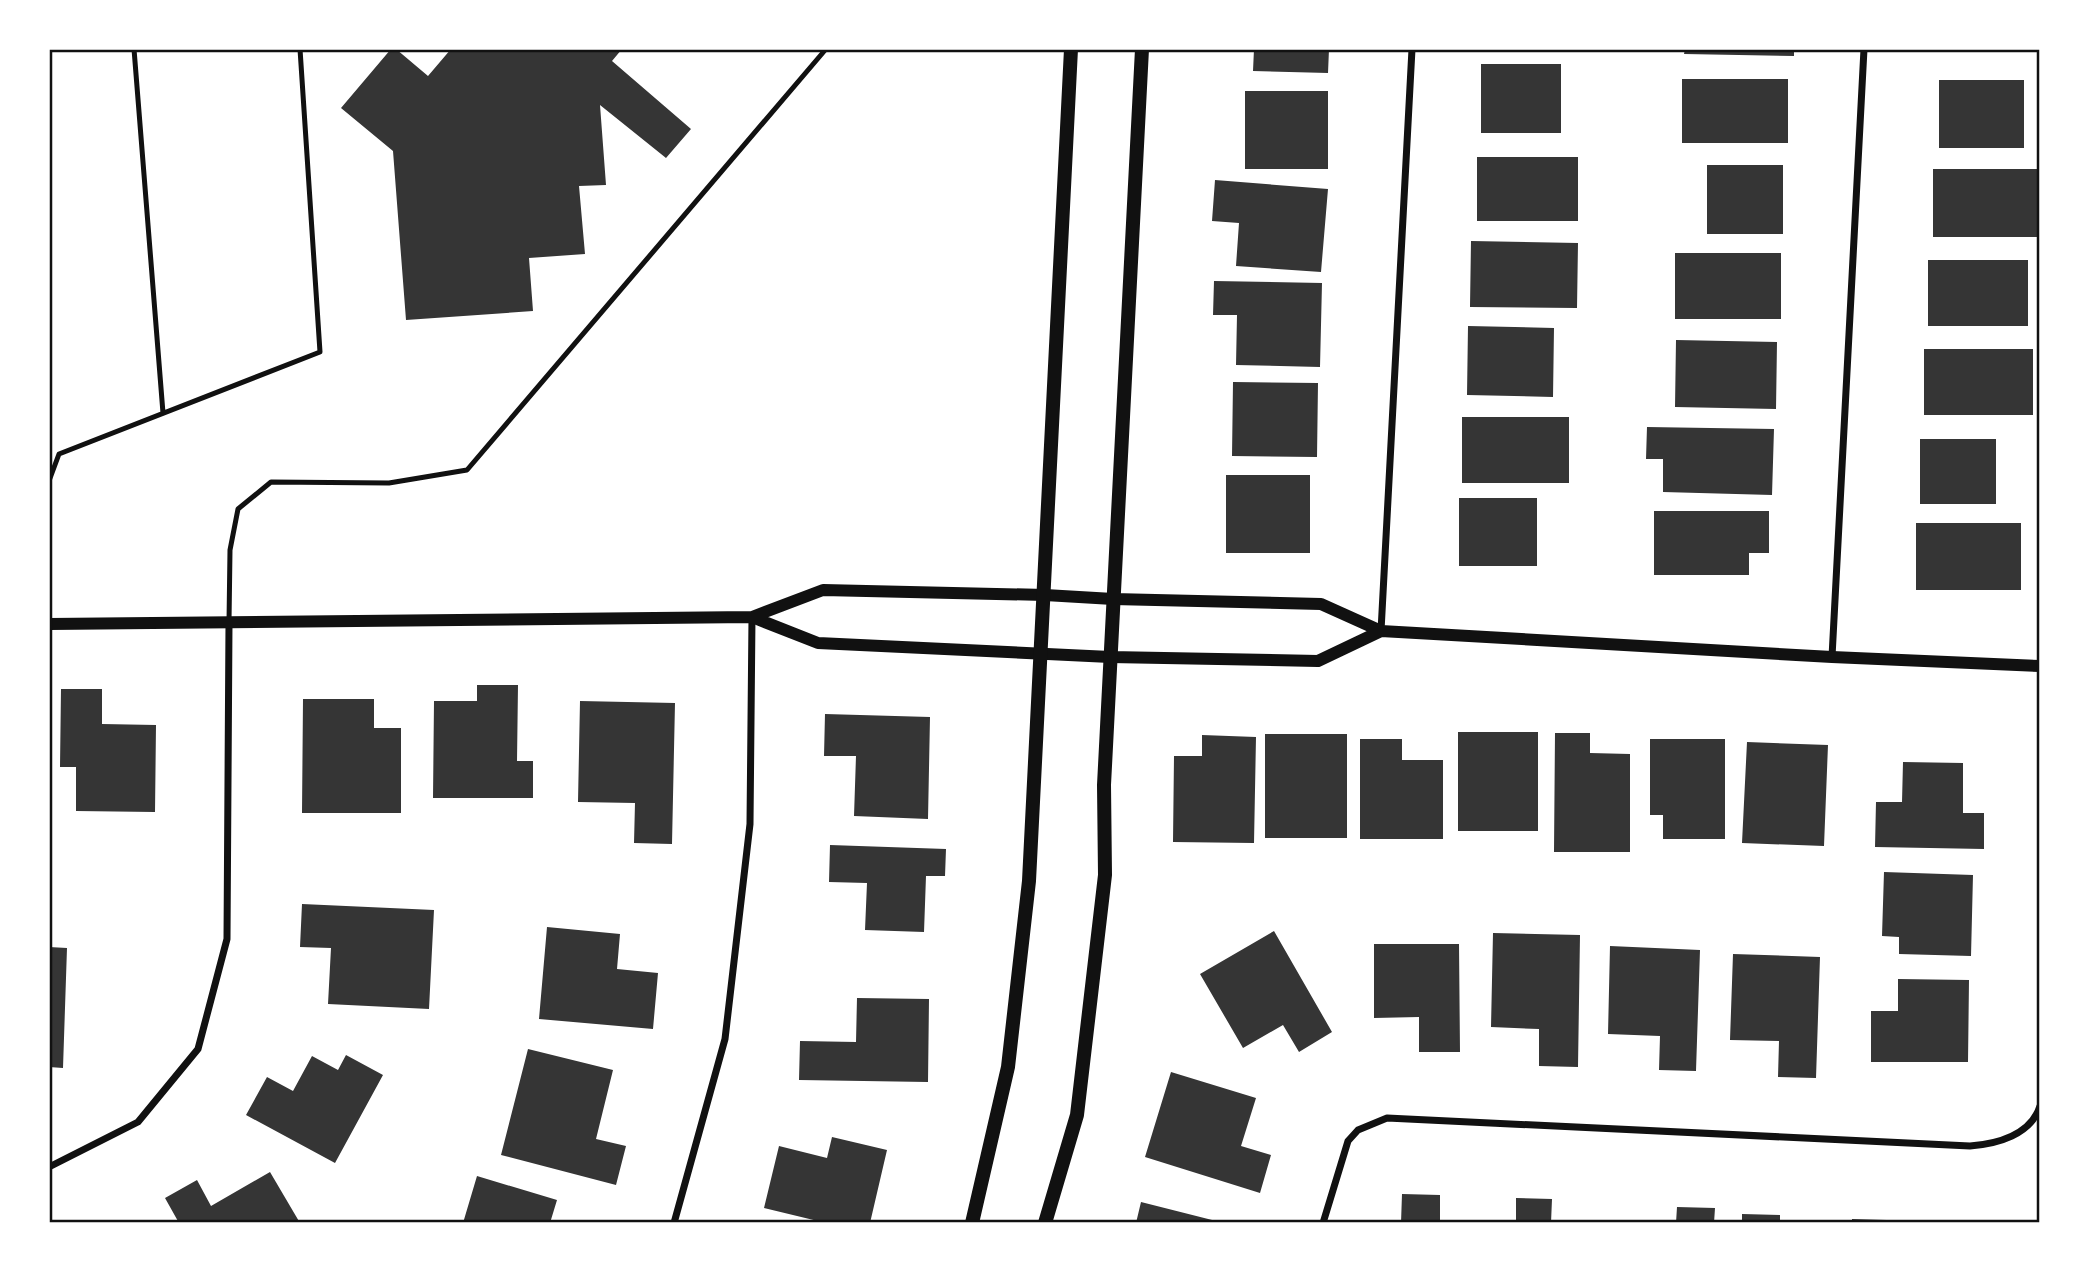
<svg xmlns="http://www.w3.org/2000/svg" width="2089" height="1272" font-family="'Libre Baskerville',serif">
<rect width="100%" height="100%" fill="#fff"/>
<path fill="#353535" d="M 391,49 L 396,49 L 428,76 L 451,49 L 622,49 L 612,61 L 691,129 L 666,158 L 600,105 L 606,185 L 579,186 L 585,254 L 529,258 L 533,311 L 406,320 L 393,151 L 341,108 Z
M 1254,49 L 1329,49 L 1328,73 L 1253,71 Z
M 1685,49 L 1794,49 L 1794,56 L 1684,54 Z
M 1943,49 L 2040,49 L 2040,52 L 1943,51 Z
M 1481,64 L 1561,64 L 1561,133 L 1481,133 Z
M 1682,79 L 1788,79 L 1788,143 L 1682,143 Z
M 1939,80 L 2024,80 L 2024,148 L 1939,148 Z
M 1245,91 L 1328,91 L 1328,169 L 1245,169 Z
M 1477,157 L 1578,157 L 1578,221 L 1477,221 Z
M 1707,165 L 1783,165 L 1783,234 L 1707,234 Z
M 1933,169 L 2040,169 L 2040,237 L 1933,237 Z
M 1215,180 L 1328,189 L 1321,272 L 1236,266 L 1239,223 L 1212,221 Z
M 1471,241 L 1578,243 L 1577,308 L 1470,307 Z
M 1675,253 L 1781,253 L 1781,319 L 1675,319 Z
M 1928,260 L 2028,260 L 2028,326 L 1928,326 Z
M 1214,281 L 1322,283 L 1320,367 L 1236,365 L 1237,315 L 1213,315 Z
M 1468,326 L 1554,328 L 1553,397 L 1467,395 Z
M 1676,340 L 1777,342 L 1776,409 L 1675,407 Z
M 1924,349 L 2033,349 L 2033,415 L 1924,415 Z
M 1233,382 L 1318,383 L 1317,457 L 1232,456 Z
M 1462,417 L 1569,417 L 1569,483 L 1462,483 Z
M 1647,427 L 1774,429 L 1772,495 L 1663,492 L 1663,459 L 1646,459 Z
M 1920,439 L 1996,439 L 1996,504 L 1920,504 Z
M 1226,475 L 1310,475 L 1310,553 L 1226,553 Z
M 1459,498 L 1537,498 L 1537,566 L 1459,566 Z
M 1654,511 L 1769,511 L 1769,553 L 1749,553 L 1749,575 L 1654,575 Z
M 1916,523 L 2021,523 L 2021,590 L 1916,590 Z
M 477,685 L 518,685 L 517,761 L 533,761 L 533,798 L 433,798 L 434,701 L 477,701 Z
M 61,689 L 102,689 L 102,724 L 156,725 L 155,812 L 76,811 L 76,767 L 60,767 Z
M 303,699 L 374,699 L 374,728 L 401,728 L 401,813 L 302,813 Z
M 580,701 L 675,703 L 672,844 L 634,843 L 635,803 L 578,802 Z
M 825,714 L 930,717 L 928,819 L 854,816 L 856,756 L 824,756 Z
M 1458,732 L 1538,732 L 1538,831 L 1458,831 Z
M 1555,733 L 1590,733 L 1590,753 L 1630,754 L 1630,852 L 1554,852 Z
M 1265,734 L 1347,734 L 1347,838 L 1265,838 Z
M 1202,735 L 1256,737 L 1254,843 L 1173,842 L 1174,756 L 1202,756 Z
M 1360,739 L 1402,739 L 1402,760 L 1443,760 L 1443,839 L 1360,839 Z
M 1650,739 L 1725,739 L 1725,839 L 1663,839 L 1663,815 L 1650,815 Z
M 1747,742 L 1828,745 L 1824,846 L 1742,843 Z
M 1903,762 L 1963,763 L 1963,813 L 1984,813 L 1984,849 L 1875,847 L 1876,802 L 1902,802 Z
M 830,845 L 946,849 L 945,876 L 926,876 L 924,932 L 865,930 L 867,883 L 829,882 Z
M 1884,872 L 1973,875 L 1971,956 L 1899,954 L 1899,937 L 1882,936 Z
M 302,904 L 434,910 L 429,1009 L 328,1004 L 331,948 L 300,947 Z
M 547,927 L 620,934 L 617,969 L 658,973 L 653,1029 L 539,1019 Z
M 1274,931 L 1332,1032 L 1299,1052 L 1283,1025 L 1243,1048 L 1200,974 Z
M 1493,933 L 1580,935 L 1578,1067 L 1539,1066 L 1539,1029 L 1491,1027 Z
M 1374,944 L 1459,944 L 1460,1052 L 1419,1052 L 1419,1017 L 1374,1018 Z
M 1610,946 L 1700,950 L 1696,1071 L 1659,1070 L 1660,1036 L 1608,1034 Z
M 49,947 L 67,948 L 63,1068 L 49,1067 Z
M 1733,954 L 1820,957 L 1816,1078 L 1778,1077 L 1779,1041 L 1730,1040 Z
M 1898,979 L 1969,980 L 1968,1062 L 1871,1062 L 1871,1011 L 1898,1011 Z
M 857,998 L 929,999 L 928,1082 L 799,1080 L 800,1041 L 856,1042 Z
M 528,1049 L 613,1070 L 596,1139 L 626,1146 L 616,1185 L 501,1155 Z
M 346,1055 L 383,1075 L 335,1163 L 246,1115 L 267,1077 L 293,1091 L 312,1056 L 338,1070 Z
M 1171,1072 L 1256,1098 L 1241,1146 L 1271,1155 L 1260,1193 L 1145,1157 Z
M 832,1137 L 887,1150 L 870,1223 L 826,1223 L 764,1208 L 779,1146 L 827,1158 Z
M 270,1172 L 300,1223 L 179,1223 L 165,1198 L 197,1180 L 211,1206 Z
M 477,1176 L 557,1200 L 550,1223 L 463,1223 Z
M 1402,1194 L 1440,1195 L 1440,1223 L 1401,1223 Z
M 1516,1198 L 1552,1199 L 1551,1223 L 1516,1223 Z
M 1141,1202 L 1220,1222 L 1220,1223 L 1136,1223 Z
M 1677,1207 L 1715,1208 L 1714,1223 L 1676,1223 Z
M 1742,1214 L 1780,1215 L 1780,1223 L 1742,1223 Z
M 1852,1219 L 1921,1221 L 1921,1223 L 1852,1223 Z"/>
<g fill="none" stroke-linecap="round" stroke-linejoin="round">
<path stroke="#111" stroke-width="5" d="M 134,49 L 163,413
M 49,481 L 59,454 L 320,352 L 300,49
M 229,622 L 230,550 L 238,509 L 271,482 L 389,483 L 467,470 L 826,49"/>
<path stroke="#111" stroke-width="7" d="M 1381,631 L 1412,49
M 1832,657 L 1864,49
M 49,1167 L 138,1122 L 198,1049 L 227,939 L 229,623
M 674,1223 L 725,1039 L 750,824 L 752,617
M 1323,1223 L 1348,1141 L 1358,1130 L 1387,1118 L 1970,1146 C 1997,1144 2031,1135 2040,1106"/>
<path stroke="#111" stroke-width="12" d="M 752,617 L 818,643 L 1110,657 L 1318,661 L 1381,631
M 49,624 L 752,617 L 823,590 L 1045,595 L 1113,599 L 1321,604 L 1381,631 L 1832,657 L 2040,666"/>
<path stroke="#111" stroke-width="14" d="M 972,1223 L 1008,1067 L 1029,881 L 1071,49
M 1045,1223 L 1077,1115 L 1105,875 L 1104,785 L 1142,49"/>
</g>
<rect width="2089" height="1272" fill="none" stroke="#ffffff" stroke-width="102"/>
<rect x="51" y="51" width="1987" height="1170" fill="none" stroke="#111" stroke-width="2.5"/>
</svg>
